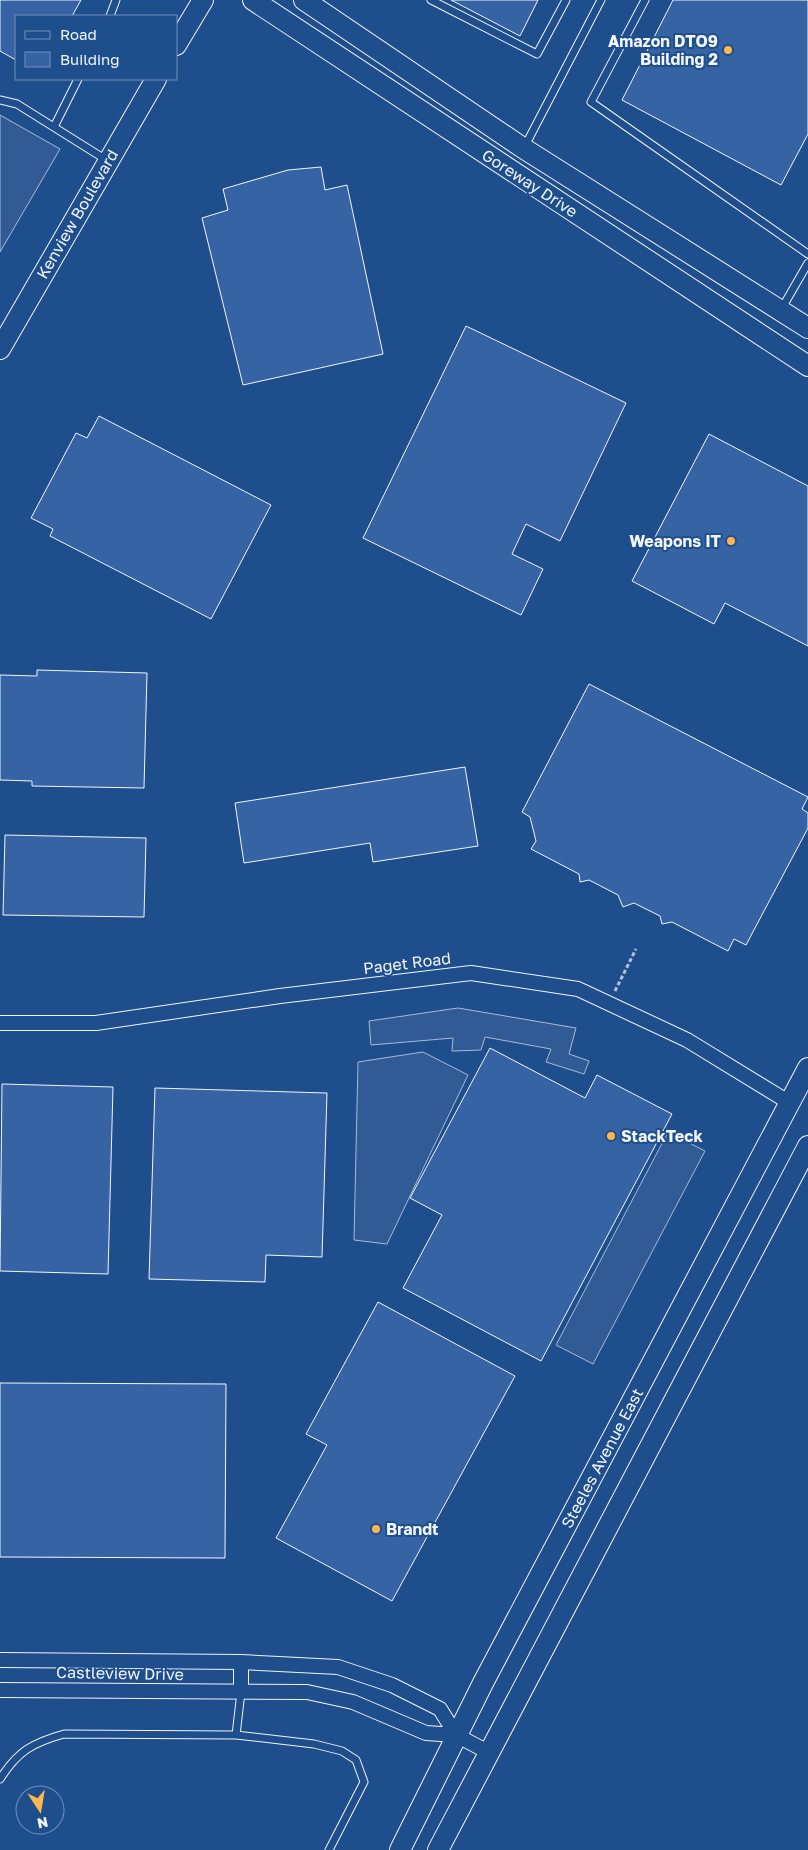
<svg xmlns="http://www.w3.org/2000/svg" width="808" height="1850" font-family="'Golos Text',sans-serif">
<rect width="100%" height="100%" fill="#1f4e8c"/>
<path fill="#305b95" stroke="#a8bbd7" d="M 0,115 L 60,149 L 0,252 Z
M 458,1008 L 576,1028 L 569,1054 L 589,1061 L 584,1074 L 546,1062 L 551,1049 L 485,1037 L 481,1050 L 452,1051 L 453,1038 L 371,1045 L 369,1021 Z
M 423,1052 L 468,1075 L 387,1244 L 354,1240 L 358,1062 Z
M 668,1132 L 705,1151 L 593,1364 L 556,1345 Z"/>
<path fill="#3563a3" stroke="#f2f6ff" d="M 0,0 L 81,0 L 72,16 L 16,16 L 16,60 L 0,51 Z
M 451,0 L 538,0 L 520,36 Z
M 673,0 L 808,0 L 808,134 L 781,185 L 622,100 Z
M 321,167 L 325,190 L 347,185 L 383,354 L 243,385 L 202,218 L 228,210 L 223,189 L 288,170 Z
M 466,326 L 626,403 L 560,541 L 526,524 L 512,554 L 543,569 L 521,615 L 363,538 Z
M 99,416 L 271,505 L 211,619 L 50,536 L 53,529 L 31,518 L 76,433 L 87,438 Z
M 709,434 L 808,486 L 808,646 L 725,603 L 714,624 L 632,581 Z
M 37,670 L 147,673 L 144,788 L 32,786 L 32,781 L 0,780 L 0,675 L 37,676 Z
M 589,684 L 808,797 L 802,809 L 808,813 L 808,828 L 746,945 L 734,939 L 728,951 L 672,922 L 662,924 L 660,916 L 634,903 L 623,907 L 618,895 L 589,880 L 580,882 L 579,874 L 531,849 L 536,841 L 530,817 L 522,812 Z
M 465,767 L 478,846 L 373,862 L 370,843 L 244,863 L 235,803 Z
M 5,835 L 146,838 L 144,917 L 3,915 Z
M 490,1048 L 585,1098 L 597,1075 L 672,1114 L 541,1361 L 403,1288 L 442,1215 L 410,1198 Z
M 2,1084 L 113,1087 L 108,1274 L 0,1271 Z
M 155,1088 L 327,1093 L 322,1257 L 266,1255 L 265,1282 L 149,1279 Z
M 378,1302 L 515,1376 L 392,1601 L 276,1538 L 327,1445 L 306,1434 Z
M 0,1383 L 226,1384 L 225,1558 L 0,1557 Z"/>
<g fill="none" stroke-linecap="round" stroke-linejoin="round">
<g stroke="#f2f6ff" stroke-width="9">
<path id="lane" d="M 431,0 L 537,54 L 566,0
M 645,0 L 591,102 L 808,254
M 110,16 L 116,0
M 0,100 L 17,104 L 108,161
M 54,127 L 78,79
M 525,146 L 601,0
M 782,308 L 808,263
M 236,1735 L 241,1692
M 0,1779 C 18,1751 32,1743 64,1734 L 236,1735 L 314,1744 L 342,1751 L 356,1760 L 364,1782 L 329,1850"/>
</g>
<g stroke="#f2f6ff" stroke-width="16">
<path id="street" d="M 0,1023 L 96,1023 L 280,996 L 471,973 L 578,989 L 687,1040 L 790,1103
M 0,1660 L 241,1662 L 338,1667 L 392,1685 L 440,1709 L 456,1735
M 241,1662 L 241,1692
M 0,1690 L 307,1692 L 353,1702 L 426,1733 L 456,1735 L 488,1752"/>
</g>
<g stroke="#f2f6ff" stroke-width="22">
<path id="secondary" d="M 253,0 L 808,366
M 304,0 L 523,148 L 808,328
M 176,45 L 203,0
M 0,349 L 156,79
M 400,1850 L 483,1683 L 808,1068
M 438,1850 L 808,1146"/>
</g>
<path stroke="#b3c4dc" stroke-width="3" stroke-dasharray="4 2.5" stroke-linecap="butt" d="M 615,991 L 636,949"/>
<use href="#lane" stroke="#1f4e8c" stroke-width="7"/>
<use href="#street" stroke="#1f4e8c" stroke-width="14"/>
<use href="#secondary" stroke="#1f4e8c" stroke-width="20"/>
</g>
<g fill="#ffb74d" stroke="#1f4e8c" stroke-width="2">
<circle cx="728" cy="50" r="5"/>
<circle cx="731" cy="541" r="5"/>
<circle cx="611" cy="1136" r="5"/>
<circle cx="376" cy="1529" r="5"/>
</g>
<g text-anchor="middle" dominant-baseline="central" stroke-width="4" stroke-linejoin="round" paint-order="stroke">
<g font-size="16" font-weight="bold" fill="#f2f6ff" stroke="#1f4e8c" text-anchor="end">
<text x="718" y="41">Amazon DTO9<tspan x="718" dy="18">Building 2</tspan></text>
<text x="721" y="541">Weapons IT</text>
<text x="621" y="1136" text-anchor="start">StackTeck</text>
<text x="386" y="1529" text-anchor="start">Brandt</text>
</g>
<g font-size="16" fill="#f2f6ff" stroke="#1f4e8c">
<text transform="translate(530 183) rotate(33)">Goreway Drive</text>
<text transform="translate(77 214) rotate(-60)">Kenview Boulevard</text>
<text transform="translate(407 963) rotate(-7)">Paget Road</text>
<text transform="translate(602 1458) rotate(-62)">Steeles Avenue East</text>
<text transform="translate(120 1673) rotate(1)">Castleview Drive</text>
</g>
</g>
<rect x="15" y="15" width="162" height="65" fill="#1f4e8c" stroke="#7391ba"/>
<rect x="25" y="31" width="25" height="8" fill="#1f4e8c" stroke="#7391ba"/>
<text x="60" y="40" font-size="15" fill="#f2f6ff">Road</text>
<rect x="25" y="52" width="25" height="15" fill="#3563a3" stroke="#7391ba"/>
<text x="60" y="65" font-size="15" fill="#f2f6ff">Building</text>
<g transform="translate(40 1810) rotate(168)"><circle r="24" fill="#1f4e8c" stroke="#7391ba"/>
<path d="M0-4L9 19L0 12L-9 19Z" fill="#ffb74d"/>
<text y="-8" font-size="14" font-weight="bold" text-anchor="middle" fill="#f2f6ff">N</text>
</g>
</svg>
